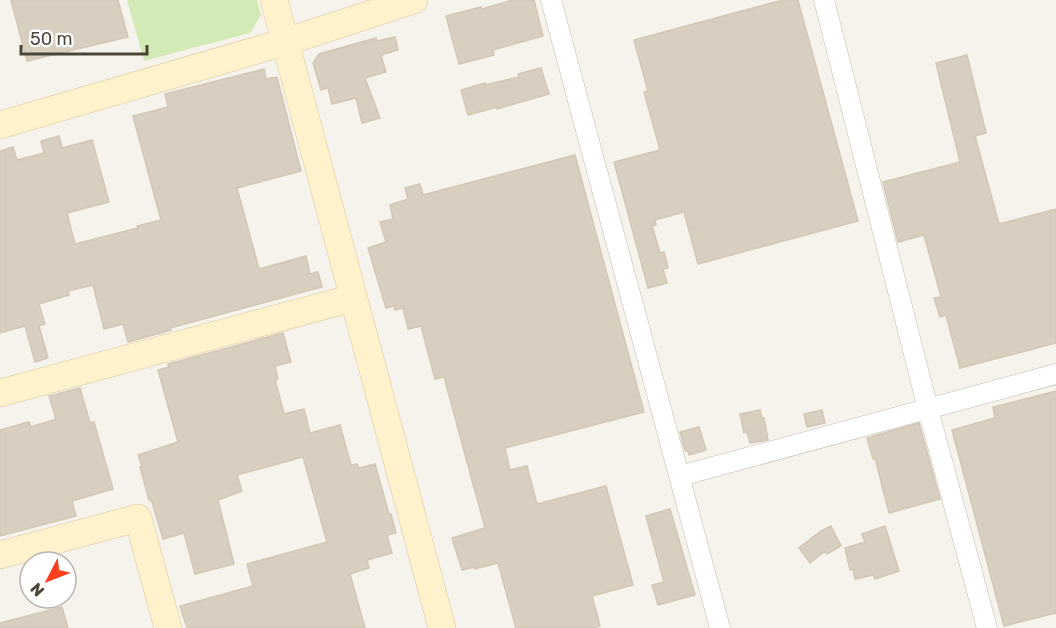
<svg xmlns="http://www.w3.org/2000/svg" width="1056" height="628" font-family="Rubik,sans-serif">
<rect width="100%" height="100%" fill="#f6f3ec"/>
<path fill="#d2eab5" d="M 127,0 L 257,0 L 261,15 L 250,33 L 144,61 Z"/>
<path fill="#d8cfc1" stroke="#d3c7b4" stroke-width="1.5" d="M 11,0 L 118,0 L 128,37 L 27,61 Z
M 513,0 L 534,0 L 543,36 L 493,50 L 494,55 L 459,64 L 446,16 L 481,7 L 482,9 Z
M 783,0 L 798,0 L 858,221 L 698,264 L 684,212 L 655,220 L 656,225 L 652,226 L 660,253 L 664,252 L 668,268 L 663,269 L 667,283 L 648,288 L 614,162 L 660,150 L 644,92 L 648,91 L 634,40 Z
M 395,37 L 398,50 L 381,55 L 386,72 L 365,78 L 380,118 L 362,123 L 356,98 L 332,104 L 328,88 L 321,90 L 313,63 L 319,54 L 376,38 L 377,41 Z
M 967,55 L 986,133 L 975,136 L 999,224 L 1056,209 L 1056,343 L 960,368 L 946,315 L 940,317 L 934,298 L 941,297 L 924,235 L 898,242 L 883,182 L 960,162 L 936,63 Z
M 541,68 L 549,94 L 497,109 L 497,107 L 468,115 L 461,90 L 485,83 L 485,85 L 519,77 L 518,74 Z
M 264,69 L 266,79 L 277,77 L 301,171 L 237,188 L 259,269 L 306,256 L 310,274 L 318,272 L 322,287 L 170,328 L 171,330 L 128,342 L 123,324 L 104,329 L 93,285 L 68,291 L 69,295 L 39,304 L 45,324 L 39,326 L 48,358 L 35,362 L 25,326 L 0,333 L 0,151 L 13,147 L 17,160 L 44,153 L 41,141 L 59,136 L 62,148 L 92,140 L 109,202 L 67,213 L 75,244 L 138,228 L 137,226 L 161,220 L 133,116 L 168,107 L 165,94 Z
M 575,155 L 644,412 L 505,448 L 510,470 L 527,466 L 537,504 L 606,486 L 633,585 L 592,596 L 600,626 L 593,628 L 516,628 L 498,563 L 475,569 L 475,567 L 462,570 L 452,538 L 485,528 L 444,377 L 435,379 L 421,326 L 408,329 L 403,308 L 395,310 L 394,306 L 386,308 L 368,248 L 386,242 L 380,222 L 393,219 L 390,205 L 408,199 L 405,188 L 420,184 L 423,195 Z
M 283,333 L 291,362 L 275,366 L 278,379 L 275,379 L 284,414 L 304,409 L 310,433 L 340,425 L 351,465 L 357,464 L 359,468 L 375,464 L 389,514 L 391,514 L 396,533 L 387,535 L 392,553 L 367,560 L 369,568 L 350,574 L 365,628 L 187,628 L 180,606 L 253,586 L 247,564 L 327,542 L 303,457 L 237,475 L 242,491 L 218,500 L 234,564 L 195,574 L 184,533 L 163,539 L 151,499 L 149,500 L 140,467 L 142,467 L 138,455 L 178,442 L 158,370 L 169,367 L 168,364 Z
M 80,388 L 90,423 L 94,422 L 113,489 L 72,501 L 76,516 L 0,536 L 0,430 L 29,422 L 31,427 L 56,419 L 49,396 Z
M 1056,391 L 1056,613 L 1004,626 L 952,430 L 995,418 L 993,407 Z
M 760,410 L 762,418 L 764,418 L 768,440 L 750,443 L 747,432 L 744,433 L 740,414 Z
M 822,410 L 825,423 L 807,427 L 804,414 Z
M 919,423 L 940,499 L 889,513 L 875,458 L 873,459 L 867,438 Z
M 699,427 L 706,450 L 689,455 L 688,451 L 685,451 L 680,432 Z
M 670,509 L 695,595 L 658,605 L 652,585 L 664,582 L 646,516 Z
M 831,526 L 841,546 L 827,554 L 825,551 L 810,563 L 799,548 L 821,531 Z
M 885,526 L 899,571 L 875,579 L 873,575 L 855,579 L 853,569 L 850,570 L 845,548 L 865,542 L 862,534 Z
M 62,607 L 68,628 L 0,628 L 0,623 Z"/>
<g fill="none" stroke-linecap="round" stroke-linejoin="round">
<g stroke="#c2bbae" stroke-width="21">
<path id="street" d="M 551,0 L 720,628
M 824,0 L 928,409 L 987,628
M 680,476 L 1056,374"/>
</g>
<g stroke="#d6c79b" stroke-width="28">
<path id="secondary" d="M 274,0 L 442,628
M 0,125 L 285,42 L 414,0
M 0,393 L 353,298
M 0,555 L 138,518 L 168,628"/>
</g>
<use href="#street" stroke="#fff" stroke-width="20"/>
<use href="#secondary" stroke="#fff3cd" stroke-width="27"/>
</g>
<g transform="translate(48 580) rotate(228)"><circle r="28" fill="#ffffff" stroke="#b7b4b0" stroke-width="1.5"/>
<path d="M0-4.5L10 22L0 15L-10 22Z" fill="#fc3f1d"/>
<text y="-9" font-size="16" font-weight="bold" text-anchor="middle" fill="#4b4439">N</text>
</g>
<path d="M21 45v9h126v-9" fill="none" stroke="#4b4439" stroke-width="3"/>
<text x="30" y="45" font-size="18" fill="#4b4439" stroke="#ffffff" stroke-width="4.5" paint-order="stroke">50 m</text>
</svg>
